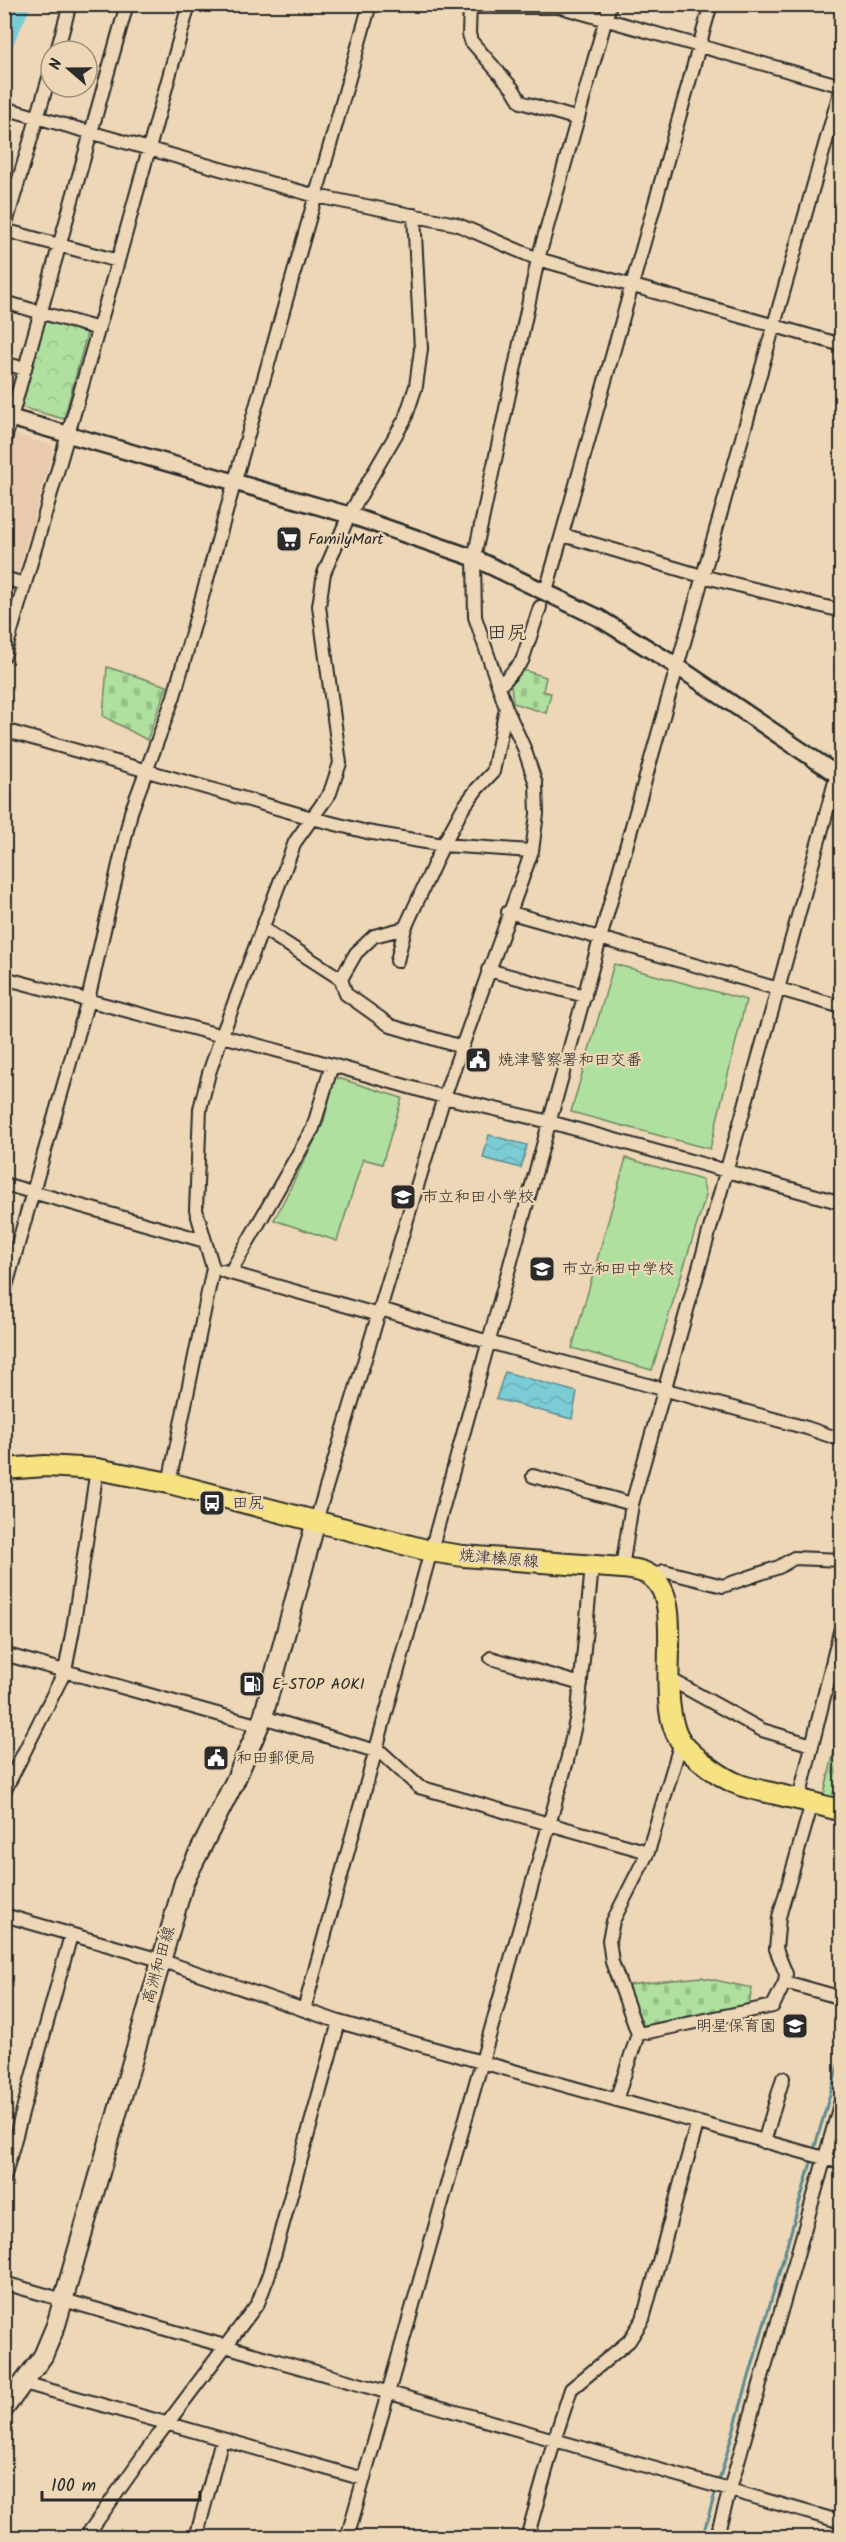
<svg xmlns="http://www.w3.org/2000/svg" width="846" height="2542" font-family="Kalam,'Klee One',sans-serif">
<defs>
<pattern id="cemetery-stones" width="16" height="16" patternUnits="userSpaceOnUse" patternTransform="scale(1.5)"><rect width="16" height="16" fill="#b0e09f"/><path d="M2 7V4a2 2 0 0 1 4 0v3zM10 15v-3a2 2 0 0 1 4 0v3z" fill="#98c089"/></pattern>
<pattern id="park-crowns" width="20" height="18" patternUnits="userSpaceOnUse" patternTransform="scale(1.5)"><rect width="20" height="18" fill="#b0e09f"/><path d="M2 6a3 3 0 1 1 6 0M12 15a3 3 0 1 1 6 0" fill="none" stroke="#98c089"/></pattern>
<pattern id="water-waves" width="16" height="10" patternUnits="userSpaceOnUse" patternTransform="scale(1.5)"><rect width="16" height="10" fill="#7cccd6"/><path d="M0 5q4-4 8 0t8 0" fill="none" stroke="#6bafb8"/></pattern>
</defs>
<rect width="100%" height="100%" fill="#edd7b6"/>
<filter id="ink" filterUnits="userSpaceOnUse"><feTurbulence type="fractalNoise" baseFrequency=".0167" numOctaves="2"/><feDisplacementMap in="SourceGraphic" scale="12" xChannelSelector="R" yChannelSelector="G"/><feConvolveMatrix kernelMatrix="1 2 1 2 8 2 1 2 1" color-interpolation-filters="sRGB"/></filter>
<g filter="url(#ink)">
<path fill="#e9caac" d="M 11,434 L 54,446 L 17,576 L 5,572 L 4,458 Z"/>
<path fill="url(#cemetery-stones)" stroke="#6e8665" stroke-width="1.5" d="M 107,667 L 167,686 L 147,740 L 103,716 Z
M 523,670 L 546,677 L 543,691 L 551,693 L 546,713 L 513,703 L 511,685 Z
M 836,1743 L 841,1745 L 841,1803 L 823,1798 Z
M 701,1977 L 752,1988 L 749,2004 L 642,2026 L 628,1985 Z"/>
<path fill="url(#park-crowns)" stroke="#6e8665" stroke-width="1.5" d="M 42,318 L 88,330 L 64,419 L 17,406 Z"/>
<path fill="#b0e09f" stroke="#6e8665" stroke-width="1.5" d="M 614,964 L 746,1000 L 710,1149 L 571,1112 Z
M 335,1077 L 402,1098 L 382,1164 L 363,1159 L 337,1241 L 274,1220 L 323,1124 Z
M 626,1158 L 702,1180 L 706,1195 L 652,1370 L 572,1348 Z"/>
<path fill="url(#water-waves)" stroke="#5c8c92" stroke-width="1.5" d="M 489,1135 L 527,1145 L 521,1168 L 483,1158 Z
M 505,1372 L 577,1392 L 572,1419 L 496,1399 Z"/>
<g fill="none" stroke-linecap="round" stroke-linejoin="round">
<path stroke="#5c8c92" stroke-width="3" d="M 813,2153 L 842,2053
M 718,2484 L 812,2159
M 702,2538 L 716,2490"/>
<path stroke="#7cccd6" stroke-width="20" d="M 4,40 L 21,4"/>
<g stroke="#2b2b2b" stroke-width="16">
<path id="minor" d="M 443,4 L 468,7 L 561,7 L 842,86
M 470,4 L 469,34 L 471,41 L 513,89 L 521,102 L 578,119
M 57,51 L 70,4
M 4,108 L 316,196 L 456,224 L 538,259 L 842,345
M 4,230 L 51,71
M 4,230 L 118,261
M 4,302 L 99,329
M 4,363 L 25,369
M 4,443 L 127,4
M 563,535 L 702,576 L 842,611
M 4,578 L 24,584
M 546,591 L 711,4
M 4,656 L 118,261 L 189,4
M 499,687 L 522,661 L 540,607
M 4,730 L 312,818 L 367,832 L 443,845 L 532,851
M 508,912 L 842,1007
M 262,928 L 341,979 L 346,994 L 391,1026 L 462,1047
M 397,961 L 405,928 L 443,845 L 463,808 L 477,789 L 493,772 L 506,708
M 488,970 L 585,996
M 4,978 L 332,1065 L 444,1097 L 550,1122 L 842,1203
M 341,979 L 356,953 L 374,936 L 405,928
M 4,1184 L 205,1241
M 223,1271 L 379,1315
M 230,1273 L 313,1128 L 332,1065
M 4,1293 L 88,1000 L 131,812 L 174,696 L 370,4
M 381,1309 L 488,1342 L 807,1428 L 842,1440
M 533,1476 L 632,1504
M 169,1483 L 213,1268 L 196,1210 L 200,1109 L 209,1073 L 222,1035 L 295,842 L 330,793 L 340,763 L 319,606 L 324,573 L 349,515 L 405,419 L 416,386 L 421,349 L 414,215
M 316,1521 L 444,1097 L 532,851 L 537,814 L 536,784 L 524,748 L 506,708 L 475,617 L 474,558 L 538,259 L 610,4
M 622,1568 L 632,1504 L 778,989 L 842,756
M 653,1577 L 664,1571 L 723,1586 L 779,1567 L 794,1558 L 842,1560
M 4,1654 L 260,1726
M 491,1658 L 581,1684
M 668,1678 L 762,1730 L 812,1745
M 263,1717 L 382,1753 L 419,1787 L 648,1852
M 4,1792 L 65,1671 L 73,1629 L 97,1469
M 799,1799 L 842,1623
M 4,1915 L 160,1960 L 339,2022 L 842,2163
M 785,1982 L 842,1998
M 304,2010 L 600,939 L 842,85
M 638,2034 L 773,2006 L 785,1982 L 786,1974 L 776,1949 L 779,1917 L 812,1803
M 616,2100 L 638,2034 L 612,1962 L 609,1940 L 613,1921 L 648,1852 L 681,1742
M 764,2142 L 783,2078
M 4,2179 L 71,1935
M 4,2283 L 842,2522
M 24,2383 L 364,2479
M 85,2538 L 145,2453 L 258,2303 L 269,2274 L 339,2022
M 196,2538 L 222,2439
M 347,2538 L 567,1761 L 578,1711 L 592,1566
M 527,2538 L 555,2438 L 571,2389 L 629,2341 L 643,2319 L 697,2124
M 716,2538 L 842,2098"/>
</g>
<g stroke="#2b2b2b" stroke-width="20">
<path id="tertiary" d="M 4,416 L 349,515 L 474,558 L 599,618 L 678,667 L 842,778"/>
</g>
<g stroke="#2b2b2b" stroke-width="22">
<path id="secondary" d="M 4,2409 L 43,2356 L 56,2325 L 184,1882 L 235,1781 L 263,1717 L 316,1521"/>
</g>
<g stroke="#2b2b2b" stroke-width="24">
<path id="primary" d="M 4,1469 L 45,1466 L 97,1469 L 169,1483 L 430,1551 L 463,1556 L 622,1568 C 632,1569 644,1570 652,1577 C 688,1604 651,1702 682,1743 C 693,1757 723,1779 740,1785 C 754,1790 770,1792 784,1796 C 804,1800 823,1806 842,1811"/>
</g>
<use href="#minor" stroke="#edd7b6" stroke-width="12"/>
<use href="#tertiary" stroke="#edd7b6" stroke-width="15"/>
<use href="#secondary" stroke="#edd7b6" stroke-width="18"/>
<use href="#primary" stroke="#f7e281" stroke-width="20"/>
</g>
</g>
<defs>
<g id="supermarket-square" transform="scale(1.35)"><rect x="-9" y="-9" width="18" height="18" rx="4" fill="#2b2b2b" stroke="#edd7b6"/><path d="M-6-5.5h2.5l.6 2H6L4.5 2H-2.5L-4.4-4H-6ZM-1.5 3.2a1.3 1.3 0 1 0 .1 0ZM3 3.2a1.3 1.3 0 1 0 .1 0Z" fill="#fff"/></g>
<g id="civic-square" transform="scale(1.35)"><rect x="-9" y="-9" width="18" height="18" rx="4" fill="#2b2b2b" stroke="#edd7b6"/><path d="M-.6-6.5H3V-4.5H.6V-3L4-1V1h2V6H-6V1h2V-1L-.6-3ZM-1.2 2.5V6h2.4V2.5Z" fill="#fff"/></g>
<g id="school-square" transform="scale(1.35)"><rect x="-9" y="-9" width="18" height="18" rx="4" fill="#2b2b2b" stroke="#edd7b6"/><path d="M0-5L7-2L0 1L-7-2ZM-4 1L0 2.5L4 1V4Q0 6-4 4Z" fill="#fff"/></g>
<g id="bus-square" transform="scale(1.35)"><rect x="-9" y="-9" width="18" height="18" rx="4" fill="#2b2b2b" stroke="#edd7b6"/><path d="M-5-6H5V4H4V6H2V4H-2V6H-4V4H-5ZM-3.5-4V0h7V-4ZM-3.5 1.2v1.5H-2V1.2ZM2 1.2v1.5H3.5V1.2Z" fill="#fff"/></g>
<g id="fuel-square" transform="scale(1.35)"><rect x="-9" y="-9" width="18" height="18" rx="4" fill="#2b2b2b" stroke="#edd7b6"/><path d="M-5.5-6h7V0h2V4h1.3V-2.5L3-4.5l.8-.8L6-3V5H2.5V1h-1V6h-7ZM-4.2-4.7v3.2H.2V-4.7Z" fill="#fff"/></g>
</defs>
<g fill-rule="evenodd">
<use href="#supermarket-square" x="289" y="539"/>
<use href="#civic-square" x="478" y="1060"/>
<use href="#school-square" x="403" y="1197"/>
<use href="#school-square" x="542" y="1269"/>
<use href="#bus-square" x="212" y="1503"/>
<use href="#fuel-square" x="252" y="1684"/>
<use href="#civic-square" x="216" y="1758"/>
<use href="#school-square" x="795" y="2026"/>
</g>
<g text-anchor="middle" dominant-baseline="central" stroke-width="4.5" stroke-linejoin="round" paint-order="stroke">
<g font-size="16" fill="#2b2b2b" stroke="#edd7b6" text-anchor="start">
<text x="308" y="539">FamilyMart</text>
<text x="498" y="1060">焼津警察署和田交番</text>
<text x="422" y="1197">市立和田小学校</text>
<text x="562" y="1269">市立和田中学校</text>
<text x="232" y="1503">田尻</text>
<text x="272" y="1684">E-STOP AOKI</text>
<text x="236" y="1758">和田郵便局</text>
<text x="776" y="2026" text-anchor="end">明星保育園</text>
</g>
<g font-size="16" fill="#2b2b2b" stroke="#edd7b6">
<text transform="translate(499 1559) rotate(5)">焼津榛原線</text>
<text transform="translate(159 1965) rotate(-74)">高洲和田線</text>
</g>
<g font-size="20" fill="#2b2b2b" stroke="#edd7b6">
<text x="507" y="634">田尻</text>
</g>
</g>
<rect width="846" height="2542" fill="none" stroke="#edd7b6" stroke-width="24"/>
<rect x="12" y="12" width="822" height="2518" fill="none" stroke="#2b2b2b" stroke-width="2" filter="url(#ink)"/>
<g transform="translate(69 69) rotate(290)"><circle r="28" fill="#edd7b6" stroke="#9f927e" stroke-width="1.5"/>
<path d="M0-4.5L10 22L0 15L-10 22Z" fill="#2b2b2b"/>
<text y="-9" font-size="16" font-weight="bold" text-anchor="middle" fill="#2b2b2b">N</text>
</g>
<path d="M42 2491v9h158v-9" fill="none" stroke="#2b2b2b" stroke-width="3"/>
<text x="51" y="2491" font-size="18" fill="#2b2b2b" stroke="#edd7b6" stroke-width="4.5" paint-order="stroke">100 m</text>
</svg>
